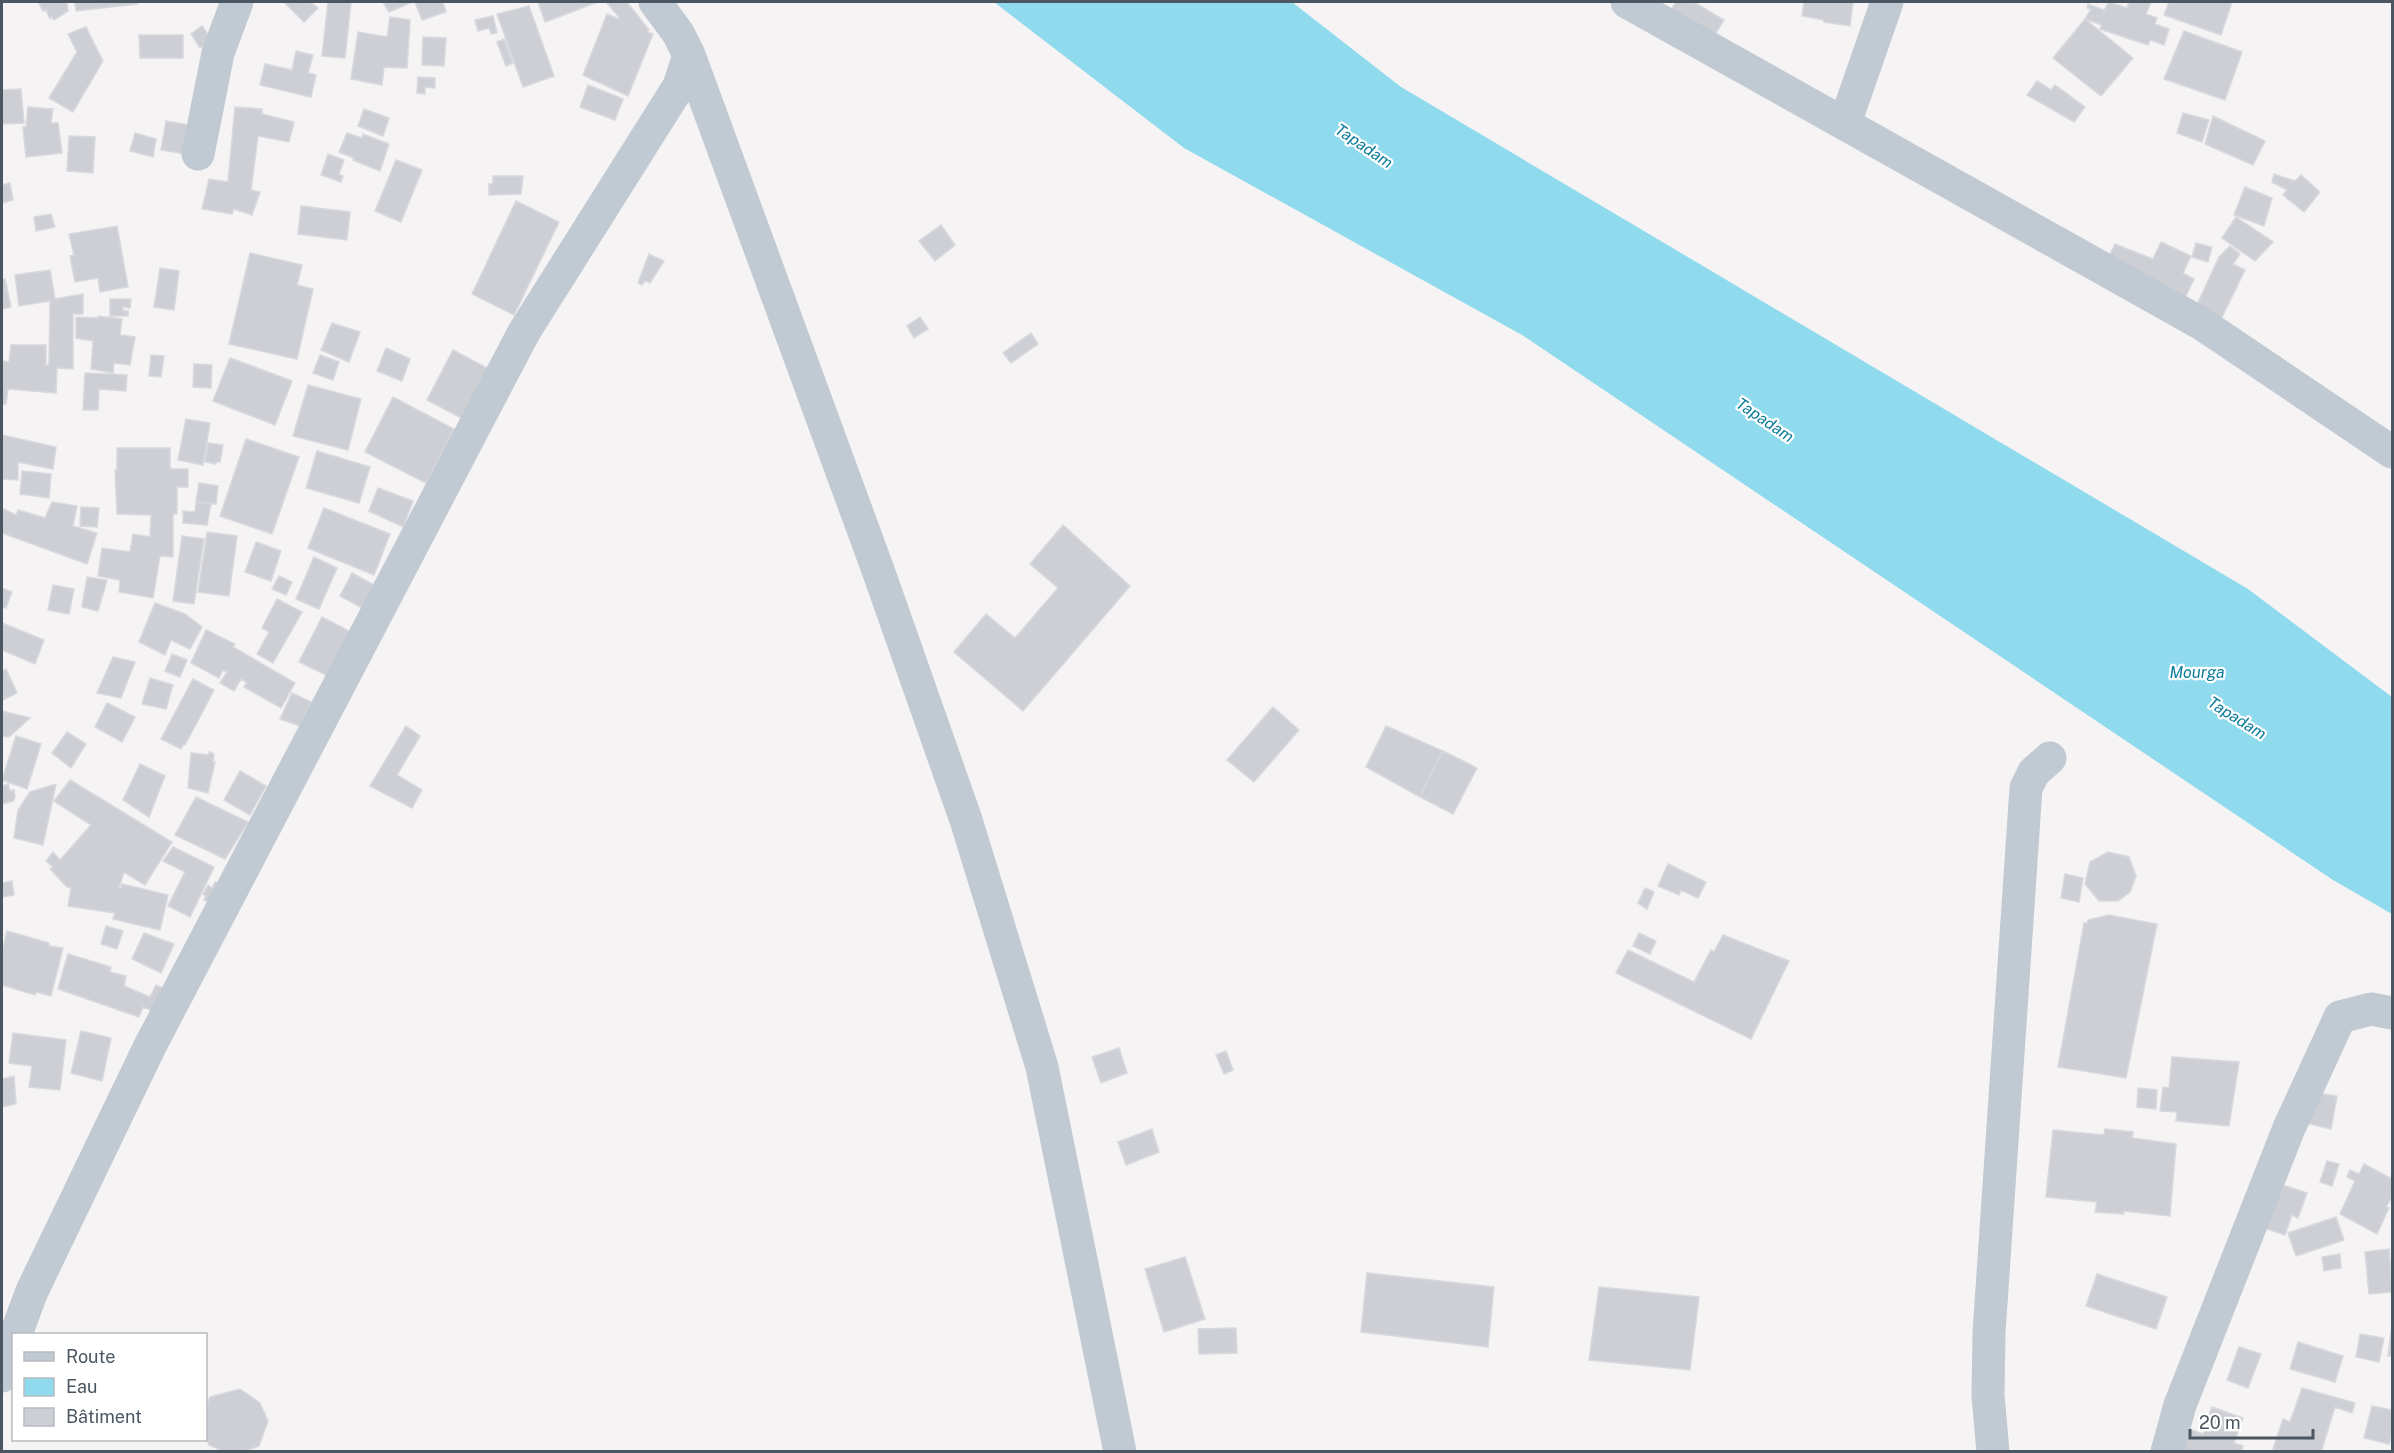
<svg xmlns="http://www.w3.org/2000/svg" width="2394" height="1453" font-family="'Public Sans',sans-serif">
<rect width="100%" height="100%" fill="#f5f3f3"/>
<path fill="#90daee" d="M 994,2 L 1292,2 L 1401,87 L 2248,589 L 2392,697 L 2392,914 L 2333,880 L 1522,335 L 1184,148 Z"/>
<path fill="#cdcfd5" stroke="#d7d9de" stroke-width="1.5" d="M 38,2 L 67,2 L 68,11 L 54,20 L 52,17 L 50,19 L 46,10 L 43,11 Z
M 75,2 L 138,2 L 137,4 L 76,11 Z
M 284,2 L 310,2 L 318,8 L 304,22 Z
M 328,2 L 351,2 L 345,58 L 322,56 Z
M 383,2 L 412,2 L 389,12 Z
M 415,2 L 443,2 L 446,12 L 422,20 Z
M 538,2 L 598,2 L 545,22 Z
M 606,2 L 627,2 L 649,30 L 647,32 L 653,34 L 628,96 L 583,75 L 607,14 L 619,19 L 619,17 Z
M 1676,2 L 1694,2 L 1724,20 L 1710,43 L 1667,16 Z
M 1804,2 L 1853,2 L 1850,26 L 1824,22 L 1824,20 L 1802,16 Z
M 2109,2 L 2127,8 L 2129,2 L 2151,2 L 2146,14 L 2157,18 L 2155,24 L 2169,29 L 2164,45 L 2150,40 L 2148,45 L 2100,29 L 2102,25 L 2085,19 L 2091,9 L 2087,8 L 2088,4 L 2104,10 Z
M 2169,2 L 2232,2 L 2221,35 L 2164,15 Z
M 529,6 L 554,76 L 523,87 L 497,14 Z
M 493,16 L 497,33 L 491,34 L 489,28 L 478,31 L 475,20 Z
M 390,17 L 410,20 L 407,68 L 384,67 L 382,85 L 351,79 L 358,32 L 387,37 Z
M 2085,19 L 2133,58 L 2101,96 L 2053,58 Z
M 202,26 L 212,40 L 200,48 L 191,34 Z
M 86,27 L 103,61 L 73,112 L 49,98 L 77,52 L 68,34 Z
M 2184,31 L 2242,52 L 2225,100 L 2164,79 Z
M 139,35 L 183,35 L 183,58 L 140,58 Z
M 423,37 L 446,38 L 444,66 L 422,65 Z
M 504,39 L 513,63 L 506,66 L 497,42 Z
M 296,51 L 313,55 L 308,73 L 316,75 L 311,97 L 260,85 L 265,64 L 292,70 Z
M 418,77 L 435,78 L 435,88 L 425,87 L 425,94 L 417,93 Z
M 2037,81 L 2051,90 L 2055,85 L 2085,107 L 2074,122 L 2027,95 Z
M 588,85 L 623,99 L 615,120 L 580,107 Z
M 21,89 L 24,123 L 2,124 L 2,90 Z
M 28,107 L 53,109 L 51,123 L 58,123 L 62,153 L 26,157 L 23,127 L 26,127 Z
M 235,107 L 262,109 L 262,114 L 294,122 L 289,142 L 258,136 L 251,190 L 260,192 L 252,215 L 234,209 L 232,214 L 202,209 L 209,179 L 228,182 Z
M 364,109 L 389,118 L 383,136 L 358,126 Z
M 2183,113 L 2209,120 L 2202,142 L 2177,133 Z
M 2213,116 L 2265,141 L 2253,165 L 2205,144 Z
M 166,121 L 196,126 L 191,155 L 161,150 Z
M 135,133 L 156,139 L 153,157 L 130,151 Z
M 347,133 L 362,138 L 363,134 L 389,144 L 380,171 L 353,160 L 354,158 L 339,152 Z
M 69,136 L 95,137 L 93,173 L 67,171 Z
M 328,154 L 344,160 L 339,174 L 343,176 L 341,182 L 321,175 Z
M 396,160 L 422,170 L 401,222 L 375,211 Z
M 2274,174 L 2295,181 L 2301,175 L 2320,192 L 2304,212 L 2283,195 L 2287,190 L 2272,182 Z
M 493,176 L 523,176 L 521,194 L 489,195 L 489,184 L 493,184 Z
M 10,183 L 13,200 L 2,203 L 2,185 Z
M 2245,187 L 2272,198 L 2264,226 L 2234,215 Z
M 516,201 L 559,222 L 514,315 L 472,294 Z
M 301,206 L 350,212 L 347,240 L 298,234 Z
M 51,214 L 55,227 L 36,231 L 34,217 Z
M 2236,217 L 2273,242 L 2255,261 L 2222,238 Z
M 941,225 L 955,245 L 935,261 L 919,241 Z
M 117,226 L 128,287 L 100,292 L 98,278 L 75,282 L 70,256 L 74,255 L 69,234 Z
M 2161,242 L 2191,256 L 2183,273 L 2194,279 L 2184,300 L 2106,263 L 2115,244 L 2153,259 Z
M 2196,243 L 2212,247 L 2208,262 L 2192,257 Z
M 2230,246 L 2240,254 L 2233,264 L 2245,270 L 2221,319 L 2196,307 L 2219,257 Z
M 250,253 L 302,265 L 297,285 L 313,289 L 297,359 L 229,344 Z
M 649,254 L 664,261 L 650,283 L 645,281 L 642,285 L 638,283 Z
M 160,268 L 179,271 L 174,310 L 154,307 Z
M 50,270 L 55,299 L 83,294 L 83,314 L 73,314 L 73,369 L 57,368 L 56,393 L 8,389 L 6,404 L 2,404 L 2,361 L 9,362 L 11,345 L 46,345 L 46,365 L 49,365 L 50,301 L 19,306 L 15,275 Z
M 2,279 L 5,279 L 11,307 L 2,309 Z
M 110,299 L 131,299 L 130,308 L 123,307 L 123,311 L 128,311 L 128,316 L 110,316 Z
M 98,316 L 122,319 L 120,335 L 135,337 L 130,365 L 114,363 L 113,373 L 91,369 L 93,341 L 76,338 L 76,317 L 98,318 Z
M 920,317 L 928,329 L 914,338 L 907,326 Z
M 332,323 L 360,332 L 349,362 L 321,350 Z
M 1031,333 L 1038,344 L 1011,363 L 1003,353 Z
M 386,348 L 410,359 L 402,381 L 377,371 Z
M 453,350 L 489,369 L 463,419 L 427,400 Z
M 151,355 L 164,356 L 161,377 L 149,376 Z
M 320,355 L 339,362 L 333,380 L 313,373 Z
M 230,358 L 292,381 L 275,425 L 213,401 Z
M 194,364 L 212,365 L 211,388 L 193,387 Z
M 85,373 L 127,375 L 126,391 L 99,389 L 98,410 L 83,410 Z
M 308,385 L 361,399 L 348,450 L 293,436 Z
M 393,397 L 454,429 L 426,483 L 365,452 Z
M 186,419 L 210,423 L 203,465 L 178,460 Z
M 2,435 L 56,447 L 53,469 L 18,462 L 18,480 L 2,479 Z
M 246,439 L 299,457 L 272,534 L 220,516 Z
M 208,443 L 223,445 L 220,462 L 216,462 L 216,464 L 205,462 Z
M 117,448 L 170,448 L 170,469 L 188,469 L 188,487 L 177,487 L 177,514 L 173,514 L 173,557 L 160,556 L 153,598 L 119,592 L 120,580 L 98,576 L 102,548 L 130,552 L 133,534 L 150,537 L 151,515 L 117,514 L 115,470 L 117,470 Z
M 317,451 L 370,467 L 359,503 L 306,488 Z
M 22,471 L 51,474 L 49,498 L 20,494 Z
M 199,483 L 218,486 L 216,504 L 196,502 Z
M 378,488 L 413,501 L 403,527 L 369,511 Z
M 52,502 L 77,506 L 73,526 L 97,533 L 87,564 L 2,533 L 2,508 L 16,515 L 18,510 L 45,518 Z
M 196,502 L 211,504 L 207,525 L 183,523 L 183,511 L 195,512 Z
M 81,507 L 99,508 L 97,527 L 80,526 Z
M 324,508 L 390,534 L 374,575 L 308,548 Z
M 1063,525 L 1130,586 L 1023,711 L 954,652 L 986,614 L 1015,638 L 1058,588 L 1030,564 Z
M 207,532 L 237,536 L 229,596 L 198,592 Z
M 182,536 L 204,539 L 194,604 L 173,601 Z
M 256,542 L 281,551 L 271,581 L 245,572 Z
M 314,557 L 337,568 L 319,609 L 296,599 Z
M 352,573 L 374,585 L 362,608 L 340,596 Z
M 279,576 L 292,582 L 286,595 L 272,589 Z
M 87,577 L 107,580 L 98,611 L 82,607 Z
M 53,585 L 74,589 L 69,614 L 48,610 Z
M 2,588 L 12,592 L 6,608 L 2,607 Z
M 277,599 L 302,612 L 273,663 L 257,654 L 269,632 L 262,628 Z
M 155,603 L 185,614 L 202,627 L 190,649 L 171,640 L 165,655 L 139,642 Z
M 322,617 L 351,632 L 328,676 L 299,662 Z
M 2,623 L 44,640 L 35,664 L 2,650 Z
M 206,630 L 235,644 L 233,647 L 295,683 L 281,708 L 244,687 L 247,683 L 241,679 L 234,691 L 220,683 L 227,672 L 223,670 L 219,678 L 191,663 Z
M 172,654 L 187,660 L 180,677 L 165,671 Z
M 113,657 L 135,662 L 121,698 L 97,693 Z
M 6,669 L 17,693 L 3,700 L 2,672 Z
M 150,678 L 173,685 L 166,709 L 142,704 Z
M 193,679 L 214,690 L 185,745 L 183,745 L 181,749 L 161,739 Z
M 292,693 L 311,702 L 300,726 L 280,719 Z
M 107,703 L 135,717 L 122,742 L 95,727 Z
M 1273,707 L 1299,730 L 1254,782 L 1227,760 Z
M 2,711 L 30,718 L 9,737 L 2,736 Z
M 406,726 L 420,736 L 397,775 L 422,790 L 412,808 L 370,786 Z
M 1386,726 L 1443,751 L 1420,797 L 1366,767 Z
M 67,732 L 86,744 L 71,768 L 52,753 Z
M 16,736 L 41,744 L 27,789 L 2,780 Z
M 1443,751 L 1477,768 L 1453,814 L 1420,797 Z
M 209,752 L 214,754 L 213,762 L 215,762 L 208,793 L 188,788 L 191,753 L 209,755 Z
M 140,764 L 165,776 L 149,817 L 123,800 Z
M 240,771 L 266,786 L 250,815 L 224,800 Z
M 70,780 L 172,842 L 145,885 L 124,872 L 119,888 L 121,888 L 122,884 L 168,895 L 160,930 L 113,919 L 115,913 L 68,906 L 71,888 L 67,887 L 50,869 L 53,867 L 46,861 L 53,852 L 60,860 L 91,825 L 54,801 Z
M 8,784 L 10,791 L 14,790 L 15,797 L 13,801 L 2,804 L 2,786 Z
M 56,784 L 43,845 L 14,838 L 18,810 L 30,792 Z
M 196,797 L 248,822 L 225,859 L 175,835 Z
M 173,847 L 214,867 L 190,917 L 168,906 L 185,872 L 163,861 Z
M 2108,852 L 2129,857 L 2136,876 L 2130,892 L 2118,901 L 2099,901 L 2085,884 L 2090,862 Z
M 1668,864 L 1706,882 L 1698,898 L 1681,890 L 1679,895 L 1658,886 Z
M 2065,874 L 2083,878 L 2079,902 L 2061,898 Z
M 12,881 L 14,895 L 2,897 L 2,883 Z
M 215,882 L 230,890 L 211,903 L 204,900 L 206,896 L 203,894 L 208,885 L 212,888 Z
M 1645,888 L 1654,892 L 1647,909 L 1638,903 Z
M 2109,915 L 2157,924 L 2126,1078 L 2058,1067 L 2084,923 L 2087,923 L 2088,920 Z
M 106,926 L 123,931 L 117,949 L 101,944 Z
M 7,931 L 49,943 L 49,946 L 63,948 L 51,996 L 36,992 L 35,995 L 2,985 L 2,952 Z
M 144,933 L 174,944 L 161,973 L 132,959 Z
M 1639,933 L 1656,941 L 1650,954 L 1633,946 Z
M 1723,935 L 1789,961 L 1751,1039 L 1616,973 L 1628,950 L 1694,982 L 1711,950 L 1714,952 Z
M 68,954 L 111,967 L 110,972 L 126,976 L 124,986 L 150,997 L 156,985 L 172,992 L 163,1015 L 143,1007 L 139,1017 L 58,989 Z
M 81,1031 L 111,1038 L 102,1081 L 71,1073 Z
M 13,1033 L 66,1040 L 60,1090 L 29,1087 L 32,1066 L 9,1063 Z
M 1119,1048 L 1127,1073 L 1101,1083 L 1092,1057 Z
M 1226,1051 L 1233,1070 L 1224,1074 L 1216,1055 Z
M 2172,1057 L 2239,1062 L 2229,1126 L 2176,1121 L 2177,1112 L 2160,1111 L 2163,1087 L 2169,1088 Z
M 14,1076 L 16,1104 L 2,1107 L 2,1079 Z
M 2138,1088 L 2157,1090 L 2156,1109 L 2137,1107 Z
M 2312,1092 L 2337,1096 L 2331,1129 L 2306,1123 Z
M 1152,1129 L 1159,1152 L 1126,1165 L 1118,1142 Z
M 2105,1129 L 2133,1132 L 2132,1138 L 2176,1144 L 2170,1216 L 2123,1211 L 2124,1214 L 2095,1212 L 2097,1202 L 2046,1197 L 2053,1130 L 2104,1135 Z
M 2327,1161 L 2339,1164 L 2332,1186 L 2320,1182 Z
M 2364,1164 L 2392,1179 L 2392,1197 L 2386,1207 L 2389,1208 L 2377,1234 L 2340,1214 L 2355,1181 L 2347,1177 L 2350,1170 L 2359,1174 Z
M 2280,1184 L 2307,1193 L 2298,1218 L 2292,1215 L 2285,1235 L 2264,1228 Z
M 2336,1217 L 2344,1240 L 2296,1256 L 2288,1233 Z
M 2389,1249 L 2392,1292 L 2369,1294 L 2365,1252 Z
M 2340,1254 L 2341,1268 L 2324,1271 L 2322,1257 Z
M 1185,1257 L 1205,1319 L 1164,1332 L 1145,1269 Z
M 1367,1273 L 1494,1287 L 1488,1347 L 1361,1332 Z
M 2097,1274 L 2167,1297 L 2156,1329 L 2086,1306 Z
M 1599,1287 L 1699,1297 L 1690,1370 L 1589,1360 Z
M 1236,1328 L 1237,1353 L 1199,1354 L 1198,1329 Z
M 2391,1331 L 2392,1331 L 2392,1356 L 2388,1356 Z
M 2360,1334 L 2384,1338 L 2379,1362 L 2356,1357 Z
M 2298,1342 L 2343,1356 L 2335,1382 L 2290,1369 Z
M 2239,1347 L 2261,1354 L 2248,1388 L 2227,1380 Z
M 2302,1388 L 2355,1403 L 2352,1413 L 2335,1407 L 2321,1452 L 2280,1452 L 2273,1449 L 2283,1419 L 2290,1422 Z
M 240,1389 L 260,1403 L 268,1421 L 259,1446 L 243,1452 L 225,1452 L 209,1445 L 206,1436 L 206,1407 L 210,1397 Z
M 2372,1406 L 2392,1410 L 2392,1434 L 2389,1444 L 2364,1438 Z
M 2212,1407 L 2243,1418 L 2234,1443 L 2243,1446 L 2241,1452 L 2174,1452 L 2184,1427 L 2203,1434 Z"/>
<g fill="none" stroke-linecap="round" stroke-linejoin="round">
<path stroke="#c1cad2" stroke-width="33" d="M 655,2 L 678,33 L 689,55 L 878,570 L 966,820 L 1042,1067 L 1120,1452
M 1627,2 L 2202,324 L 2392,452
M 1845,123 L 1887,2
M 198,154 L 218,53 L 237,2
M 16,1334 L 32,1291 L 150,1046 L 524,332 L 679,86 L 689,55
M 2,1376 L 14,1342
M 1993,1452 L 1988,1395 L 1989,1333 L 2026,788 L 2034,772 L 2050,758
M 2167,1452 L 2180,1405 L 2289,1128 L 2340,1017 L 2371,1009 L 2392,1013"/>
</g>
<g text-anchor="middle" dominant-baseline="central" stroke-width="4.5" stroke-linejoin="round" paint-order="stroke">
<g font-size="16" font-style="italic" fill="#0c7c9b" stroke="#fff">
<text transform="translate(1364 146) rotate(34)">Tapadam</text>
<text transform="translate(1765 420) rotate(34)">Tapadam</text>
<text x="2197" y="672">Mourga</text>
<text transform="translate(2237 718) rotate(32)">Tapadam</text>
</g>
</g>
<rect width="2394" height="1453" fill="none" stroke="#4a5661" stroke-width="6"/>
<rect x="12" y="1333" width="195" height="108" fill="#ffffff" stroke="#b7bbc0" stroke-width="1.5"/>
<rect x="24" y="1352" width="30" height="9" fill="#c1cad2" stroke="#b7bbc0" stroke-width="1.5"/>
<text x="66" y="1363" font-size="18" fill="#4a5661">Route</text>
<rect x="24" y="1378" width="30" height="18" fill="#90daee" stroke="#b7bbc0" stroke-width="1.5"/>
<text x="66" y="1393" font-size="18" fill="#4a5661">Eau</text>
<rect x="24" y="1408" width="30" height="18" fill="#cdcfd5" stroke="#b7bbc0" stroke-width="1.5"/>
<text x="66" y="1423" font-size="18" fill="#4a5661">Bâtiment</text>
<path d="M2190 1429v9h123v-9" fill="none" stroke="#4a5661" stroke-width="3"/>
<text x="2199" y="1429" font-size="18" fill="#4a5661" stroke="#ffffff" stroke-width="4.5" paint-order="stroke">20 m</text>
</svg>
